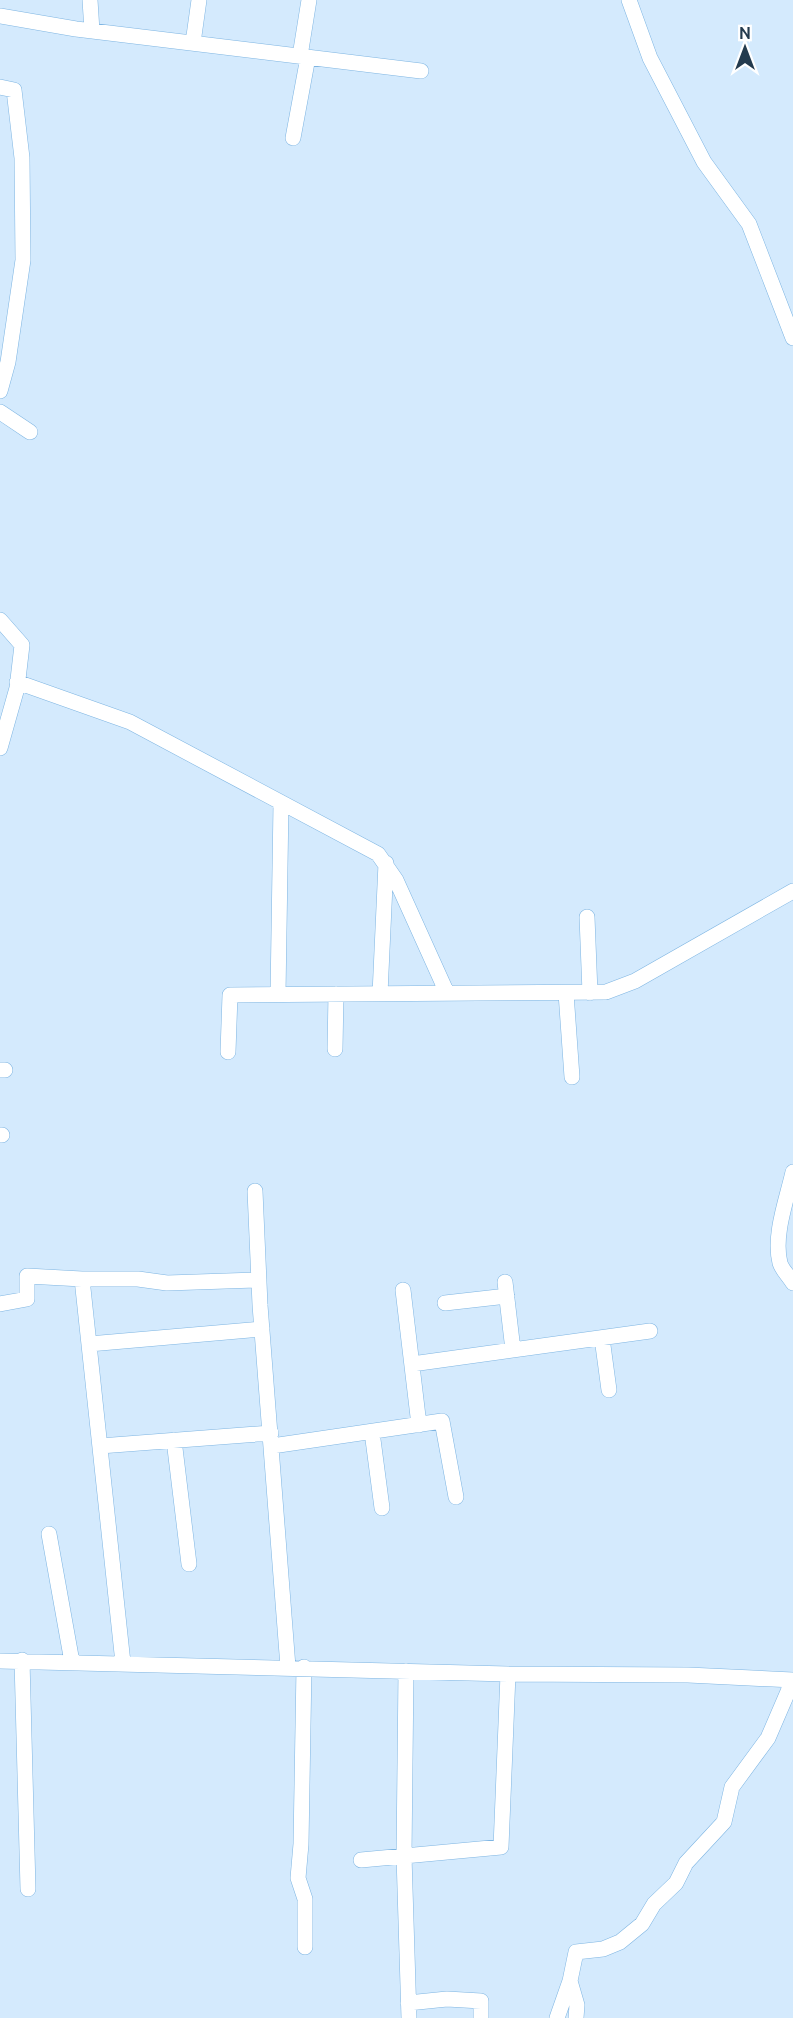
<svg xmlns="http://www.w3.org/2000/svg" width="793" height="2018" font-family="Ubuntu,sans-serif">
<rect width="100%" height="100%" fill="#d4eafd"/>
<g fill="none" stroke-linecap="round" stroke-linejoin="round">
<g stroke="#7eb5e2" stroke-width="16">
<path id="minor" d="M 90,0 L 92,31
M 629,0 L 650,58 L 704,162 L 749,224 L 793,338
M 0,16 L 76,29 L 421,71
M 193,43 L 199,0
M 300,56 L 309,0
M 0,87 L 14,90 L 22,158 L 23,260 L 8,362 L 0,391
M 293,138 L 308,57
M 0,412 L 30,432
M 0,620 L 22,645 L 17,688 L 0,748
M 17,682 L 130,722 L 378,854 L 396,880 L 447,993
M 587,917 L 590,993
M 566,993 L 572,1077
M 278,994 L 281,804
M 380,994 L 386,863
M 335,1049 L 336,994
M 228,1052 L 230,995 L 606,992 L 635,981 L 793,891
M 0,1070 L 5,1070
M 0,1135 L 2,1135
M 793,1172 C 787,1199 773,1235 780,1263 C 782,1270 789,1276 793,1283
M 255,1191 L 260,1305 L 288,1667
M 505,1282 L 513,1350
M 403,1290 L 419,1425
M 445,1303 L 507,1296
M 0,1304 L 27,1299 L 27,1276 L 82,1279
M 602,1338 L 609,1390
M 89,1344 L 262,1329
M 412,1364 L 650,1331
M 372,1432 L 382,1508
M 174,1440 L 189,1564
M 100,1446 L 271,1433
M 272,1446 L 442,1421 L 456,1497
M 49,1534 L 72,1662
M 22,1660 L 28,1889
M 0,1661 L 508,1674 L 688,1675 L 793,1680
M 123,1663 L 82,1279 L 138,1279 L 167,1283 L 259,1280
M 304,1667 L 301,1844 L 298,1878 L 305,1899 L 305,1947
M 406,1671 L 404,1856 L 409,2018
M 361,1860 L 501,1847 L 508,1674
M 408,2003 L 447,1999 L 481,2001 L 481,2018
M 557,2018 L 570,1981
M 576,2018 L 577,2005 L 570,1981 L 576,1952 L 603,1949 L 620,1942 L 642,1924 L 654,1904 L 676,1883 L 686,1863 L 724,1822 L 732,1787 L 768,1738 L 793,1680"/>
</g>
<use href="#minor" stroke="#fff" stroke-width="15"/>
</g>
<g transform="translate(745 48)" stroke="#ffffff" stroke-width="4.5" paint-order="stroke">
<path d="M0-4.5L10 22L0 15L-10 22Z" fill="#243b4e"/>
<text y="-9" font-size="16" font-weight="bold" text-anchor="middle" fill="#243b4e">N</text>
</g>
</svg>
